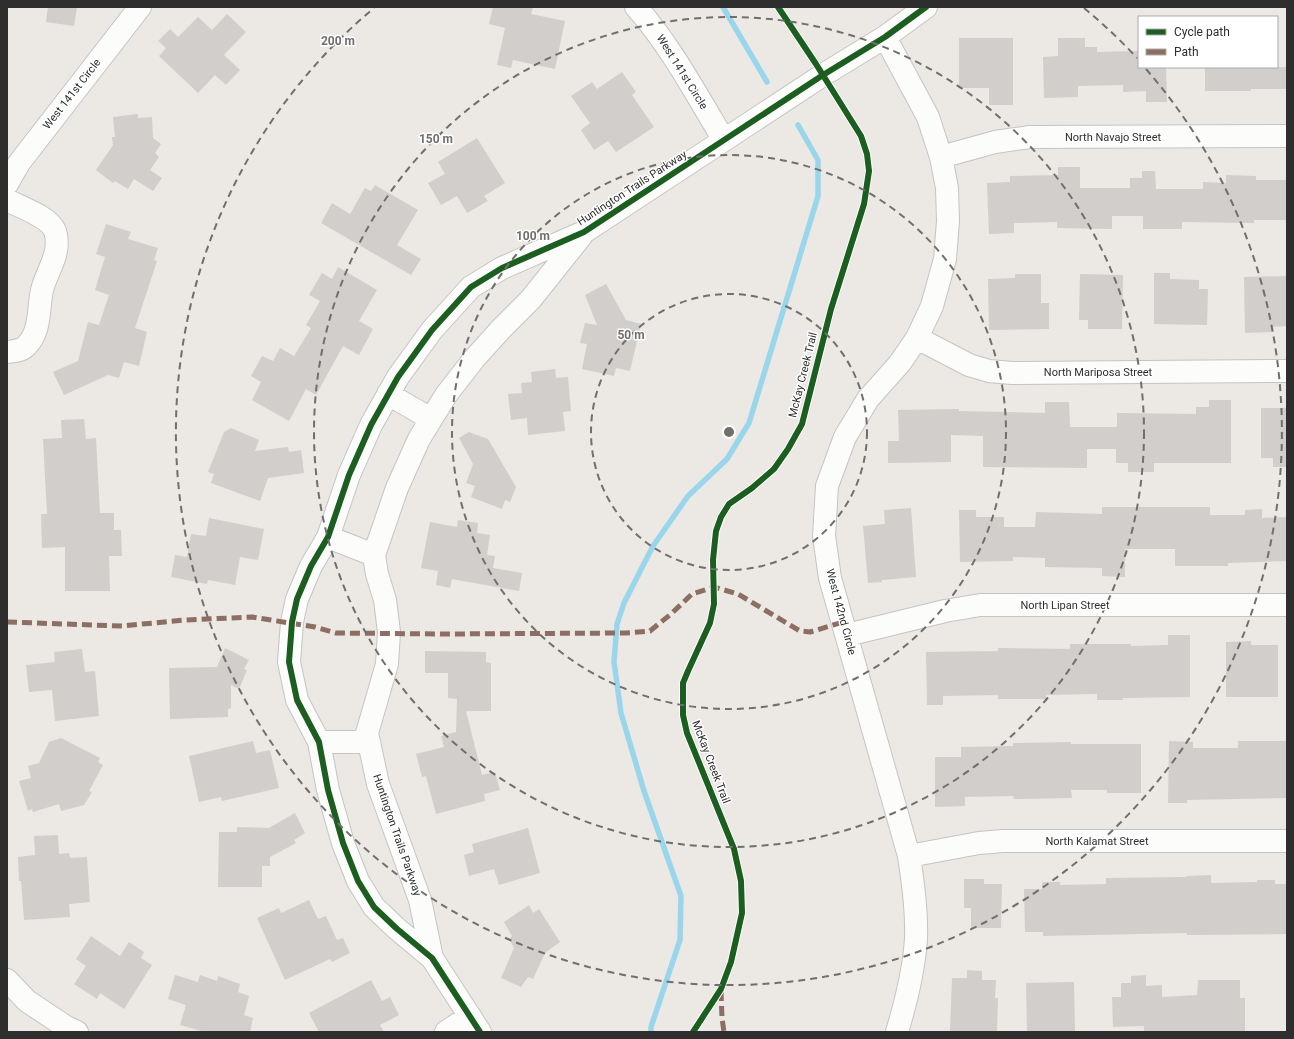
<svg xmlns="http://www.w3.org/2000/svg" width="1294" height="1039" font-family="Roboto,sans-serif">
<rect width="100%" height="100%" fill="#ece8e4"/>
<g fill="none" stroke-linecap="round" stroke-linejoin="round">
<path stroke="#99d6ec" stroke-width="5.5" d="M 723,7 L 767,82
M 651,1032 L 651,1027 L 680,940 L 681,896 L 644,791 L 621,713 L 614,662 L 617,624 L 624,603 L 653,546 L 688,496 L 727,459 L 749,423 L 818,196 L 818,160 L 798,125"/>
</g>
<path fill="#d1cecb" d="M 48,7 L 77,7 L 74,26 L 46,22 Z
M 493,7 L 533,7 L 531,14 L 565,21 L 555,69 L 513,60 L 511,68 L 497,65 L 505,28 L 489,24 Z
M 227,14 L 246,32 L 224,55 L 240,70 L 226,85 L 215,75 L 198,93 L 159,56 L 166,48 L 158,41 L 170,29 L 178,37 L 198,17 L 212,30 Z
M 959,38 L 1013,38 L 1013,105 L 989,105 L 989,88 L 959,88 Z
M 1058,38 L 1085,38 L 1085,47 L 1097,47 L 1097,52 L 1139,51 L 1139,67 L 1166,67 L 1167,102 L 1146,102 L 1146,91 L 1123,92 L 1123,85 L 1078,86 L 1078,97 L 1044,98 L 1043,57 L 1058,56 Z
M 1205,67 L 1287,67 L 1287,89 L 1251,89 L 1251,91 L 1205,91 Z
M 622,72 L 636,92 L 632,95 L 654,127 L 616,152 L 608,141 L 594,150 L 581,130 L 590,123 L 571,96 L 592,82 L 597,89 Z
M 138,114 L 138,118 L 152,117 L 153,138 L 161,144 L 155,153 L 159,157 L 150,170 L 162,178 L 153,191 L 134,179 L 128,189 L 115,181 L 113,183 L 96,170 L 113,145 L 112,137 L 115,137 L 113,117 Z
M 477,138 L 505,183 L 484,196 L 488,201 L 467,213 L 457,196 L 441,205 L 428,183 L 445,174 L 438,162 Z
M 1058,167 L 1080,167 L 1080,188 L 1130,188 L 1130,178 L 1142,178 L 1142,171 L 1155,171 L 1156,189 L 1203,189 L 1203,182 L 1226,183 L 1226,175 L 1256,176 L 1256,180 L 1287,180 L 1287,220 L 1254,220 L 1254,223 L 1182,222 L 1182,229 L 1143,229 L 1143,216 L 1112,216 L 1112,229 L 1057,228 L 1057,222 L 1014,223 L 1014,233 L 989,234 L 987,183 L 1010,182 L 1010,176 L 1058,175 Z
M 375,185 L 418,210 L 397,245 L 421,259 L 411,275 L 321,223 L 332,203 L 350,214 L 365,188 L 371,191 Z
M 106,224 L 131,232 L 128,239 L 158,248 L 154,260 L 157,261 L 135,328 L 147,332 L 139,366 L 124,362 L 119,378 L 108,375 L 64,395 L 53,372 L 78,361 L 88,322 L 99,325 L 109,295 L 95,290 L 105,257 L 96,254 Z
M 338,267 L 377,290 L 359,321 L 373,329 L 359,355 L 343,346 L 316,395 L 306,389 L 289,421 L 252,400 L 261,382 L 251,376 L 262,356 L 273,361 L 280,348 L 294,356 L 311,328 L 306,325 L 320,301 L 309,295 L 322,273 L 332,279 Z
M 1154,273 L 1170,273 L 1170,279 L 1199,280 L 1199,289 L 1208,289 L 1207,325 L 1154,324 Z
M 1015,274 L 1041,274 L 1041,303 L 1049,303 L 1049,329 L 989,330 L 988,279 L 1015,278 Z
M 1080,274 L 1123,275 L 1122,329 L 1088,329 L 1088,320 L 1079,320 Z
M 1287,276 L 1287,326 L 1272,327 L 1272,332 L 1245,333 L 1244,277 Z
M 606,284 L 626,320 L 641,324 L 630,371 L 616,368 L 614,376 L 582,369 L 587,344 L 580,343 L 585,323 L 597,325 L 585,295 Z
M 555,369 L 556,378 L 568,377 L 571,411 L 563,412 L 565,431 L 528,435 L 527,418 L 511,420 L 508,394 L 522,393 L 521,383 L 532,382 L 531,372 Z
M 1209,400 L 1231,400 L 1231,463 L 1154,463 L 1154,472 L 1128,472 L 1128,463 L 1116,463 L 1116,449 L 1087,449 L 1087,468 L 983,467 L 983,436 L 951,435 L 951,462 L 888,463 L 888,441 L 899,441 L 898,410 L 959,409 L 959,411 L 1045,413 L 1045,402 L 1069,402 L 1070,427 L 1117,427 L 1117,413 L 1196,414 L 1196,407 L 1209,407 Z
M 1261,408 L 1287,408 L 1287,467 L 1273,467 L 1273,458 L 1261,458 Z
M 84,419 L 86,439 L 96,438 L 100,513 L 114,513 L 114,530 L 121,530 L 122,556 L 109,556 L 110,591 L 65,591 L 65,547 L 42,548 L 41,514 L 47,514 L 43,439 L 62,438 L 61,420 Z
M 231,428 L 259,440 L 255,451 L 288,447 L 289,452 L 301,450 L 304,473 L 268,478 L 260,501 L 211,483 L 214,474 L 208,472 L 224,432 Z
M 469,432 L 488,439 L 516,487 L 510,502 L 505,500 L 502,509 L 471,497 L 475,486 L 466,483 L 473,464 L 459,438 Z
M 1102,507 L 1210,507 L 1210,515 L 1245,515 L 1245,510 L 1262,509 L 1262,518 L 1287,517 L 1287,561 L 1228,563 L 1228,566 L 1175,566 L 1175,549 L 1125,549 L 1125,577 L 1102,576 L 1102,568 L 1045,567 L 1045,558 L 1013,557 L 1013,561 L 960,562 L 959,510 L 976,510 L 976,517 L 1004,517 L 1004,527 L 1035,527 L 1036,512 L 1102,514 Z
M 911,508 L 916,577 L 882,580 L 882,582 L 868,583 L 863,526 L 885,524 L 884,510 Z
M 209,518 L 264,529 L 258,560 L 240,557 L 235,585 L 208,580 L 207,584 L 171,577 L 175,555 L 187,557 L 191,534 L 206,536 Z
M 458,520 L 478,523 L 477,533 L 490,535 L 487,555 L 495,556 L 493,568 L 522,573 L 519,591 L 452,579 L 450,588 L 436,585 L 438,571 L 421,568 L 430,522 L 457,527 Z
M 1168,635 L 1190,635 L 1190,697 L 1123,698 L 1123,700 L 1097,700 L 1097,694 L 1046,695 L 1046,699 L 998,699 L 998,695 L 943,696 L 943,705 L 927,705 L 926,652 L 998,651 L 998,648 L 1070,649 L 1070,644 L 1131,644 L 1131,646 L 1168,645 Z
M 1251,641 L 1251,645 L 1278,645 L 1278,697 L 1226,697 L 1226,642 Z
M 225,648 L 249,660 L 244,669 L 247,670 L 239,689 L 231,685 L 231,708 L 228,709 L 228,717 L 170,719 L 169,668 L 217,667 Z
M 82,649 L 85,672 L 95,671 L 99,716 L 55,721 L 52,690 L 29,692 L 26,665 L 55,662 L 54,652 Z
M 425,651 L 486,652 L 486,662 L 491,663 L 491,711 L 466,711 L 482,775 L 495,772 L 500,790 L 484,794 L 485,801 L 436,814 L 426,776 L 422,777 L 416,754 L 444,747 L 441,736 L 456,732 L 457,699 L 448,698 L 448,673 L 425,673 Z
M 61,738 L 100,758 L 98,762 L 103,765 L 89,791 L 92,792 L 84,805 L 61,811 L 59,804 L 33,812 L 32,809 L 28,811 L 19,781 L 31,778 L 28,766 L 39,763 L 49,742 Z
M 253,741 L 256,753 L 270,750 L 279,788 L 222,801 L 221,797 L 199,802 L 189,756 Z
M 1169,741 L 1193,742 L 1193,748 L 1238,748 L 1238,741 L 1287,741 L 1287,798 L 1187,800 L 1187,803 L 1168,803 Z
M 1071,742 L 1071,744 L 1141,744 L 1141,793 L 1107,793 L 1107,790 L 1071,790 L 1072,798 L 1014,799 L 1013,796 L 965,797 L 965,806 L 935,807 L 935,757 L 961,757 L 961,747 L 1013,746 L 1013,743 Z
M 295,813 L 305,833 L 294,840 L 296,843 L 270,857 L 270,866 L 262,866 L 262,887 L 218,887 L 219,832 L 237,832 L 237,827 L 269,828 Z
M 528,828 L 540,873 L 499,885 L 494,869 L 469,876 L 464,855 L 474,852 L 472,844 Z
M 58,835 L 59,854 L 69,853 L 70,858 L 87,857 L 90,902 L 69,904 L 70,917 L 24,920 L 21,881 L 19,881 L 18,857 L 35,855 L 34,836 Z
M 1211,875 L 1211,883 L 1257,882 L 1257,880 L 1275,880 L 1275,884 L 1287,884 L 1287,934 L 1187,935 L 1187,933 L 1043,936 L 1043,932 L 1025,932 L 1024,889 L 1042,889 L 1042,882 L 1060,882 L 1060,885 L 1106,884 L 1106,878 L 1186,877 L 1186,876 Z
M 964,879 L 984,879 L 984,884 L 1002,884 L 1001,928 L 971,928 L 971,908 L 964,908 Z
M 309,900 L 318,919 L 326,916 L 337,940 L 343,938 L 350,953 L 332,962 L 330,959 L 285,980 L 257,918 L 279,908 L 281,913 Z
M 529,905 L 533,913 L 539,909 L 560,942 L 545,953 L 533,979 L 528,977 L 521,987 L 501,978 L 514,948 L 509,939 L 512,936 L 504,922 Z
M 91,936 L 120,956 L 129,942 L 144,952 L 141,958 L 152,965 L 124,1009 L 100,993 L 97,999 L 74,984 L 86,966 L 76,959 Z
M 967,970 L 982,971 L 982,980 L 996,980 L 995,998 L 998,998 L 997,1032 L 950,1032 L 952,978 L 967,978 Z
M 175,975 L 198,982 L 200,975 L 217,981 L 218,976 L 240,984 L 238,992 L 249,996 L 244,1015 L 253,1018 L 250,1032 L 205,1032 L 180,1025 L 186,1005 L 168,999 Z
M 1146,975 L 1146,986 L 1162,985 L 1162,997 L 1197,995 L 1198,980 L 1240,980 L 1240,998 L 1245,998 L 1245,1032 L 1144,1032 L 1144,1026 L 1113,1027 L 1112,997 L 1121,997 L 1121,983 L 1131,983 L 1131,976 Z
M 371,980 L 382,1001 L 390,997 L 399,1015 L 380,1025 L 384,1032 L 319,1032 L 309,1013 Z
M 1074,982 L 1075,1032 L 1027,1032 L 1026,983 Z"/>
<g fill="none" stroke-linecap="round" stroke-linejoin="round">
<g stroke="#c5c4c5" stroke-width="24">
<path id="minor" d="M 636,7 C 671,46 697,96 724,140
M 885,37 L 928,117 L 941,157 L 947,188 L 948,221 L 945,259 L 932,306 L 917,338 L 900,363 L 868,399 L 845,437 L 827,486 L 824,536 L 830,578 L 909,856 C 913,883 917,911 916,939 C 914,970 906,1002 897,1032
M 941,157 L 995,142 L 1030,137 L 1287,136
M 7,184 L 19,163 L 140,7
M 7,200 C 20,207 50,217 55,231 C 62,253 47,270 42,290 C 38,308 41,331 27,345 C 22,351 14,351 7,352
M 917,338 L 969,365 L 989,371 L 1012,373 L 1287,371
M 388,394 L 431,419
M 328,537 L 374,555
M 847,635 L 945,611 L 980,605 L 1287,605
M 319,742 L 368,742
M 909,856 L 979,843 L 1003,841 L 1287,841
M 432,958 L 420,900 L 378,784 L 367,733 L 387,664 L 389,632 L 385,600 L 377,574 L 374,555 L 397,488 L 419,439 L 446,395 L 474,359 L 502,328 L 531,299 L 582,235
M 7,980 L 27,1001 L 66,1027 L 77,1032
M 446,1032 L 470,1016
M 480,1032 L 432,958 L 396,928 L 374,907 L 358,881 L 343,843 L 328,790 L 319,742 L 297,700 L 289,662 L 292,622 L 297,599 L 311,566 L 328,537 L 349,475 L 371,425 L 398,377 L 432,330 L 471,287 L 502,268 L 584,232 L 823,75 L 885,37 L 926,7"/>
</g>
<use href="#minor" stroke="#fcfcfb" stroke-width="22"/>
<path stroke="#8d6e63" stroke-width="5" stroke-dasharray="10 5" stroke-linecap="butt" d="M 7,622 L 122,626 L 185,620 L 252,617 L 315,627 L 336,633 L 446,634 L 626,633 L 650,631 L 671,614 L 692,594 L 714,587 L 738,594 L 800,631 L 810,632 L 843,622
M 721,991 L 722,1018 L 724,1032"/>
<g stroke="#fff" stroke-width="8">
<path id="cycleway" d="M 480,1032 L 432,958 L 396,928 L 374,907 L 358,881 L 343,843 L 328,790 L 319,742 L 297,700 L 289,662 L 292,622 L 297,599 L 311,566 L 328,537 L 349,475 L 371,425 L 398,377 L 432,330 L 471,287 L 502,268 L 584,232 L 823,75 L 885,37 L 926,7
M 693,1032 L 721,989 L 731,962 L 742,913 L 741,881 L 734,849 L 687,733 L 683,715 L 683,683 L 688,671 L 710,623 L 714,604 L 713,560 L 716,531 L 721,517 L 729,504 L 752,488 L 774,469 L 788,449 L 802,424 L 831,309 L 864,204 L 869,171 L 867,154 L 861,136 L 816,64 L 778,7"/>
</g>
<use href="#cycleway" stroke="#1b5e20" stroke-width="6"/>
</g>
<g fill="none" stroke="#706f6e" stroke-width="2" stroke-dasharray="7 5">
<circle cx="729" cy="432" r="138"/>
<circle cx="729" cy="432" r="277"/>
<circle cx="729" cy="432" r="415"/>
<path d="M1084 8A553 553 0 0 1 1137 58M1146 69A553 553 0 1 1 374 8"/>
</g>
<g text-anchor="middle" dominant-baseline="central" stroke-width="3" stroke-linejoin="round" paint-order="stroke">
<g font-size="11" fill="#2e2e2e" stroke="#fff">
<text transform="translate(682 72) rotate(58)">West 141st Circle</text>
<text transform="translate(72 94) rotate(-52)">West 141st Circle</text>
<text x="1113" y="137">North Navajo Street</text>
<text transform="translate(632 188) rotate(-33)">Huntington Trails Parkway</text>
<text x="1098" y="372">North Mariposa Street</text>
<text transform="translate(803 375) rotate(-76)">McKay Creek Trail</text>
<text x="1065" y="605">North Lipan Street</text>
<text transform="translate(841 612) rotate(75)">West 142nd Circle</text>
<text transform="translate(711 762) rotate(69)">McKay Creek Trail</text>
<text transform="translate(397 835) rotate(71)">Huntington Trails Parkway</text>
<text x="1097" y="841">North Kalamat Street</text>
</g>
</g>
<circle cx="729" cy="432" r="6" fill="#706f6e" stroke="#fff" stroke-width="2"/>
<g font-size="12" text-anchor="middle" font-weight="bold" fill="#706f6e" stroke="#fff" stroke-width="3" stroke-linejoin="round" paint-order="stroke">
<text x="338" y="45">200 m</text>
<text x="436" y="143">150 m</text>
<text x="533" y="240">100 m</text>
<text x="631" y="339">50 m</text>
</g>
<rect width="1294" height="1039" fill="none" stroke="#2e2e2e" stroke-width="16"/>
<rect x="1138" y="16" width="140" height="52" fill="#ffffff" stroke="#ababab"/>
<rect x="1146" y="29" width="20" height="6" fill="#1b5e20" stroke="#ababab"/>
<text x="1174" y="36" font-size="12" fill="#2e2e2e">Cycle path</text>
<rect x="1146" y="49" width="20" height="6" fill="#8d6e63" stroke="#ababab"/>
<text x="1174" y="56" font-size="12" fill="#2e2e2e">Path</text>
</svg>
